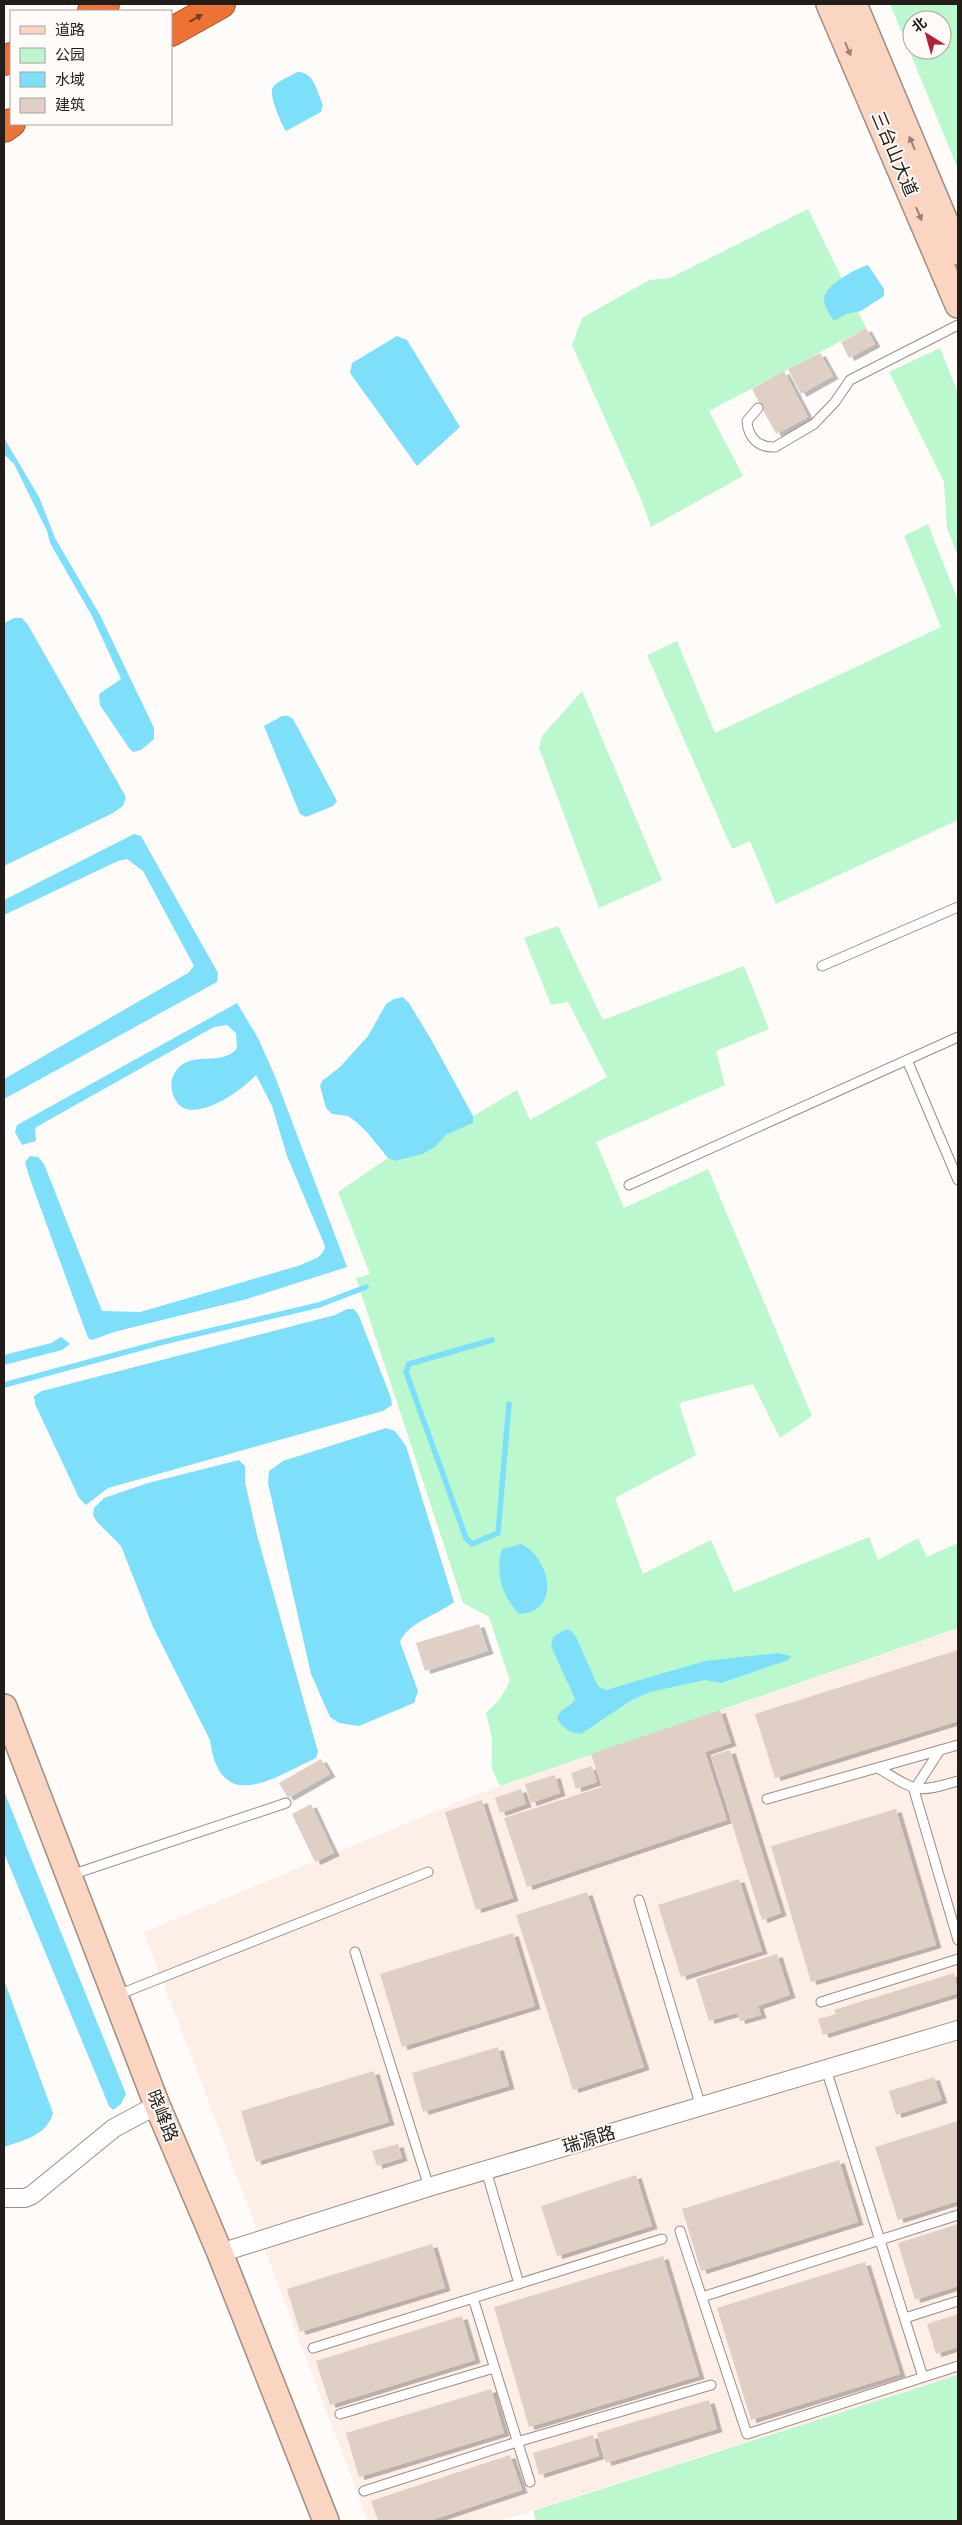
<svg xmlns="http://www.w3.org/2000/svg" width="962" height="2525" font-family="Spectral,'Noto Sans SC',serif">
<defs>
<filter id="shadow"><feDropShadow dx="5.5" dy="3" stdDeviation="0" flood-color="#0004"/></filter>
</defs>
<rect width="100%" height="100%" fill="#fefbf8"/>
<path fill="#fdeee8" d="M 958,1628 L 958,2375 L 500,2521 L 368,2521 L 144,1932 L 480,1793 Z"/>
<path fill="#bbf8cd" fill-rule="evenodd" d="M 890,4 L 958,4 L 958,170 L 958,169 ZM 912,20 L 942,20 L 942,50 L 912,50 Z
M 808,209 L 866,328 L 709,411 L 743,476 L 651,527 L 641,499 L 572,345 L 582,318 L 649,280 L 670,278 Z
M 940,348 L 958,393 L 958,556 L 947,528 L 944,482 L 889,372 Z
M 928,524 L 958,601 L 958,820 L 776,904 L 750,841 L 732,849 L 647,655 L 677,641 L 715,733 L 941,627 L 904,536 Z
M 582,691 L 662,880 L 599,908 L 539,748 L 542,736 Z
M 558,926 L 603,1020 L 744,966 L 769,1029 L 716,1051 L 725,1085 L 596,1142 L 624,1208 L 708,1169 L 812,1416 L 780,1438 L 753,1384 L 679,1403 L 696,1455 L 615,1498 L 643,1574 L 711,1540 L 734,1592 L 869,1537 L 878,1560 L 918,1538 L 927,1557 L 958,1543 L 958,1628 L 500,1786 L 492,1769 L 492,1739 L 486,1713 L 500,1699 L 510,1681 L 489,1617 L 463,1603 L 356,1278 L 370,1274 L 338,1192 L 388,1158 L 397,1161 L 423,1154 L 435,1147 L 446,1135 L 473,1123 L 473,1116 L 517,1090 L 530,1120 L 607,1077 L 568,1002 L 551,1005 L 524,938 Z
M 958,2375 L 958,2521 L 536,2521 L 533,2511 Z"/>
<path fill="#7edffb" d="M 297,72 C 314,71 317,92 323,105 L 321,112 L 286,131 C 281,124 268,94 273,87 C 277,81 291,76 297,72 Z
M 868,265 L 884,289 L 884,296 L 861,311 L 846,314 L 834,321 C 830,315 824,307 824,299 C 824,286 856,268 868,265 Z
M 397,336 L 407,340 L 460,427 L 417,466 L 350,373 L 352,363 Z
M 4,438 L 39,497 L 55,538 L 100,615 L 154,728 L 154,739 L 141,750 L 133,752 L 129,748 L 100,705 L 99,694 L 121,679 L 92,616 L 50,543 L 47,531 L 14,464 L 4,454 Z
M 14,618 L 22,618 L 28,625 L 126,797 L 123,806 L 113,813 L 4,866 L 4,623 Z
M 282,716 L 288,716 L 293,719 L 337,801 L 333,806 L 306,817 L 300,814 L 264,726 Z
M 134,834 L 141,836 L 218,973 L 217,982 L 4,1099 L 4,1079 L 188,973 L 194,966 L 143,871 L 127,859 L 118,861 L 4,915 L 4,900 Z
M 403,997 L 409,1003 L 432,1041 L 473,1116 L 473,1123 L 446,1135 L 435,1147 L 423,1154 L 396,1161 L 388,1158 L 366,1131 L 355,1121 L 348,1116 L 332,1114 L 326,1108 L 320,1086 L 322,1081 L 340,1067 L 368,1036 L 386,1004 L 394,999 Z
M 237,1003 L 258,1038 L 274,1074 L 347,1267 L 247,1299 L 114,1332 L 92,1340 L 88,1338 L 30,1179 L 25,1162 L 30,1156 L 38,1157 L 44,1164 L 102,1311 L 140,1312 L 301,1265 C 312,1259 323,1259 325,1246 L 287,1156 L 272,1106 L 256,1075 C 242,1091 187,1130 174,1097 C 171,1090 170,1081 174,1074 C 187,1048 223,1068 237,1048 L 236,1033 L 227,1025 L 214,1027 L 40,1125 L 35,1128 L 36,1141 L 22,1145 L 15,1132 L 17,1125 Z
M 347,1309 L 354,1309 L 359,1316 L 391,1398 L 392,1405 L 383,1411 L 108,1488 L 86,1505 L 79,1498 L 35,1404 L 34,1396 L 42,1391 L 335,1315 Z
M 61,1337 L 70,1344 L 62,1350 L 4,1365 L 4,1355 L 51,1343 Z
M 386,1428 L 395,1431 L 406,1446 L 454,1602 C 438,1615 408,1622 400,1642 L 418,1691 L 414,1703 L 359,1726 L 339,1723 L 330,1717 L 311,1674 L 268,1483 L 269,1471 L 283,1461 Z
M 239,1460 L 245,1466 L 245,1482 L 257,1535 L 318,1752 L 316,1758 C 273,1778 220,1816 210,1740 L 153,1627 L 121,1546 L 97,1522 L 93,1515 L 94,1508 L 104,1498 L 148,1483 Z
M 521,1544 C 547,1555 565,1611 519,1614 C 502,1596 495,1573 502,1549 Z
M 566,1629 L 571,1631 L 576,1637 L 598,1686 L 606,1690 L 705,1661 L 778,1653 L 791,1656 L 788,1660 L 721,1683 L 705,1680 L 650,1692 L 630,1701 L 581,1734 C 569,1732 562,1728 557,1718 C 561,1707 572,1706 575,1699 L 551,1646 L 553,1637 Z
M 4,1791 L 126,2094 L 121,2104 L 113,2110 L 109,2106 L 4,1853 Z
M 4,1980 L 53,2113 C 47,2136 23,2140 4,2147 Z"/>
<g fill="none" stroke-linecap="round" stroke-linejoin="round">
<path stroke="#7edffb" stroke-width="5.5" d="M 492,1340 L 409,1364 L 406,1372 L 466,1538 L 472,1544 L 498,1533 L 509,1404
M 4,1385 L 163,1342 L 319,1305 L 366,1287"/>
</g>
<path fill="#e0cfc5" filter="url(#shadow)" d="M 866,328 L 875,344 L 849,358 L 841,342 Z
M 820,353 L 833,376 L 801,394 L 788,369 Z
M 784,371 L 808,417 L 776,434 L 752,389 Z
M 479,1624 L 488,1651 L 425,1671 L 416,1643 Z
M 958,1650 L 958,1721 L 775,1778 L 755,1714 Z
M 720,1710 L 731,1743 L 705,1752 L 727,1820 L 527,1887 L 504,1818 L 602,1787 L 591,1754 Z
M 730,1750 L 781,1913 L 762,1920 L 711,1756 Z
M 321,1759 L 330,1774 L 288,1798 L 279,1783 Z
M 592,1766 L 597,1782 L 576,1789 L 571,1773 Z
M 555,1775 L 560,1793 L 531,1803 L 525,1784 Z
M 521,1789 L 526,1804 L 500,1813 L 495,1798 Z
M 482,1800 L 513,1898 L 476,1910 L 445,1812 Z
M 311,1804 L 334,1853 L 315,1862 L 292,1814 Z
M 896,1809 L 936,1945 L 811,1982 L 771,1846 Z
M 739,1879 L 762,1951 L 681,1977 L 658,1905 Z
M 587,1892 L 644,2067 L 573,2090 L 516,1915 Z
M 513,1933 L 535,2006 L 402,2047 L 380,1974 Z
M 777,1954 L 790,1995 L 758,2006 L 761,2015 L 740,2021 L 737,2013 L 709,2021 L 696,1979 Z
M 954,1973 L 958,1993 L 823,2035 L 818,2019 L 836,2014 L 834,2010 Z
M 498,2047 L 509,2086 L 423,2112 L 412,2073 Z
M 374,2071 L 389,2122 L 256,2162 L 241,2111 Z
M 934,2077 L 942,2100 L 896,2115 L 889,2091 Z
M 958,2121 L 958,2201 L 898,2220 L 875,2147 Z
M 398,2144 L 402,2158 L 377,2166 L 372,2151 Z
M 839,2160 L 858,2222 L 701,2271 L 682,2209 Z
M 636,2175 L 652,2226 L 557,2256 L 541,2206 Z
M 958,2224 L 958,2286 L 915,2300 L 898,2243 Z
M 432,2244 L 445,2288 L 300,2332 L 287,2289 Z
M 663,2256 L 699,2376 L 529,2427 L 494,2307 Z
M 865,2262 L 900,2374 L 751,2420 L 717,2308 Z
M 958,2314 L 958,2347 L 936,2354 L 927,2324 Z
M 462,2316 L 475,2360 L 330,2405 L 316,2361 Z
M 491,2389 L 504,2433 L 359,2477 L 346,2433 Z
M 709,2400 L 717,2429 L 606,2463 L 597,2433 Z
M 593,2435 L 599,2456 L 539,2475 L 533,2453 Z
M 510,2455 L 522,2490 L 429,2521 L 378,2521 L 371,2501 Z"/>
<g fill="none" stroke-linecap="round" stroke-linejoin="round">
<g stroke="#9d8d83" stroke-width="11">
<path id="lane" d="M 758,408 L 747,421 C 748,437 758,448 775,447 L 814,424 L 835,402 L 850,380 L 958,325
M 822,966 L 958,907
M 907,1060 L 958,1180
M 629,1185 L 958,1037
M 940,1750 L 914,1790 L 958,1940
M 878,1768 C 917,1791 914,1794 958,1781
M 767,1799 L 958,1745
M 71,1875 L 286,1803
M 639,1900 L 701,2107
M 355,1952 L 429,2187
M 115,1996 L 428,1872
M 821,2002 L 958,1959
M 826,2069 L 923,2377
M 486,2170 L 519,2284
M 680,2231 L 747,2434 L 958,2366
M 702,2297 L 958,2215
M 473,2298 L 530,2482
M 905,2318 L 958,2301
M 313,2348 L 662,2239
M 340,2414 L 494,2368
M 364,2491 L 517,2442 L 711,2385"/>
</g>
<g stroke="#9d8d83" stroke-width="20">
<path id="street" d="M 4,2198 L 25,2198 L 32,2195 L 114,2128 L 157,2105
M 220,2253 L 429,2187 L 958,2030"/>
</g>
<g stroke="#9d8d83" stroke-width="28">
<path id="secondary" d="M 829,4 L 958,305
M 854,4 L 958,252
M 4,1707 L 157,2105 L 220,2253 L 326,2521"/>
</g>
<g stroke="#a6552a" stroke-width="30">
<path id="highway" d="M 92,11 L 105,4
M 171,32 L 221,4
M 4,61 L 11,57
M 4,128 L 11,123"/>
</g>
<use href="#lane" stroke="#fff" stroke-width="9"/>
<use href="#street" stroke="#fff" stroke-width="18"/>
<use href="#secondary" stroke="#f9d5c2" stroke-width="25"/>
<use href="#highway" stroke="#ec7333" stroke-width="28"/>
</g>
<defs><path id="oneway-solid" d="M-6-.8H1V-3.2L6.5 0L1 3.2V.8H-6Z" transform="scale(1.25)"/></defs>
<use fill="#733f23" href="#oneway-solid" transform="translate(196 18) rotate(-30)"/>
<g fill="#998276">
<use href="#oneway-solid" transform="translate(848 49) rotate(67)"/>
<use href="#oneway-solid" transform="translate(912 143) rotate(-113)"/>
<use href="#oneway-solid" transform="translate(919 214) rotate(67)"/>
</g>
<g text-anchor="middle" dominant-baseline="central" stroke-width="4" stroke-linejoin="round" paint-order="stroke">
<g font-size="18" fill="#231d19" stroke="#fefbf8">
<text transform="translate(894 154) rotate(67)">三台山大道</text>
<text transform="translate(162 2116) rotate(68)">晓峰路</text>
<text transform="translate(589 2140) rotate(-17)">瑞源路</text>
</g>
</g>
<rect width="962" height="2525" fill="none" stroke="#231d19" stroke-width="10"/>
<rect x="10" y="10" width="162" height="115" fill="#fefbf8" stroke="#a6a29f"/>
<rect x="20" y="26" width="25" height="8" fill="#f9d5c2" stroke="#a6a29f"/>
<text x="55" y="35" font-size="15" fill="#231d19">道路</text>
<rect x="20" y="48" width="25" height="15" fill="#bbf8cd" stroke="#a6a29f"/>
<text x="55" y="60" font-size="15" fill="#231d19">公园</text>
<rect x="20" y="72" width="25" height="15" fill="#7edffb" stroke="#a6a29f"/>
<text x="55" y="85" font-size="15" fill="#231d19">水域</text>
<rect x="20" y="98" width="25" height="15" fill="#e0cfc5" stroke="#a6a29f"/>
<text x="55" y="110" font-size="15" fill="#231d19">建筑</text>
<g transform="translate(927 35) rotate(323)"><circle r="24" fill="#fefbf8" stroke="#a6a29f"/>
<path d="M0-4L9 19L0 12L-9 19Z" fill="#b3213b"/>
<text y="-8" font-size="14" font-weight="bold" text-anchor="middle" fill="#231d19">北</text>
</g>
</svg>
